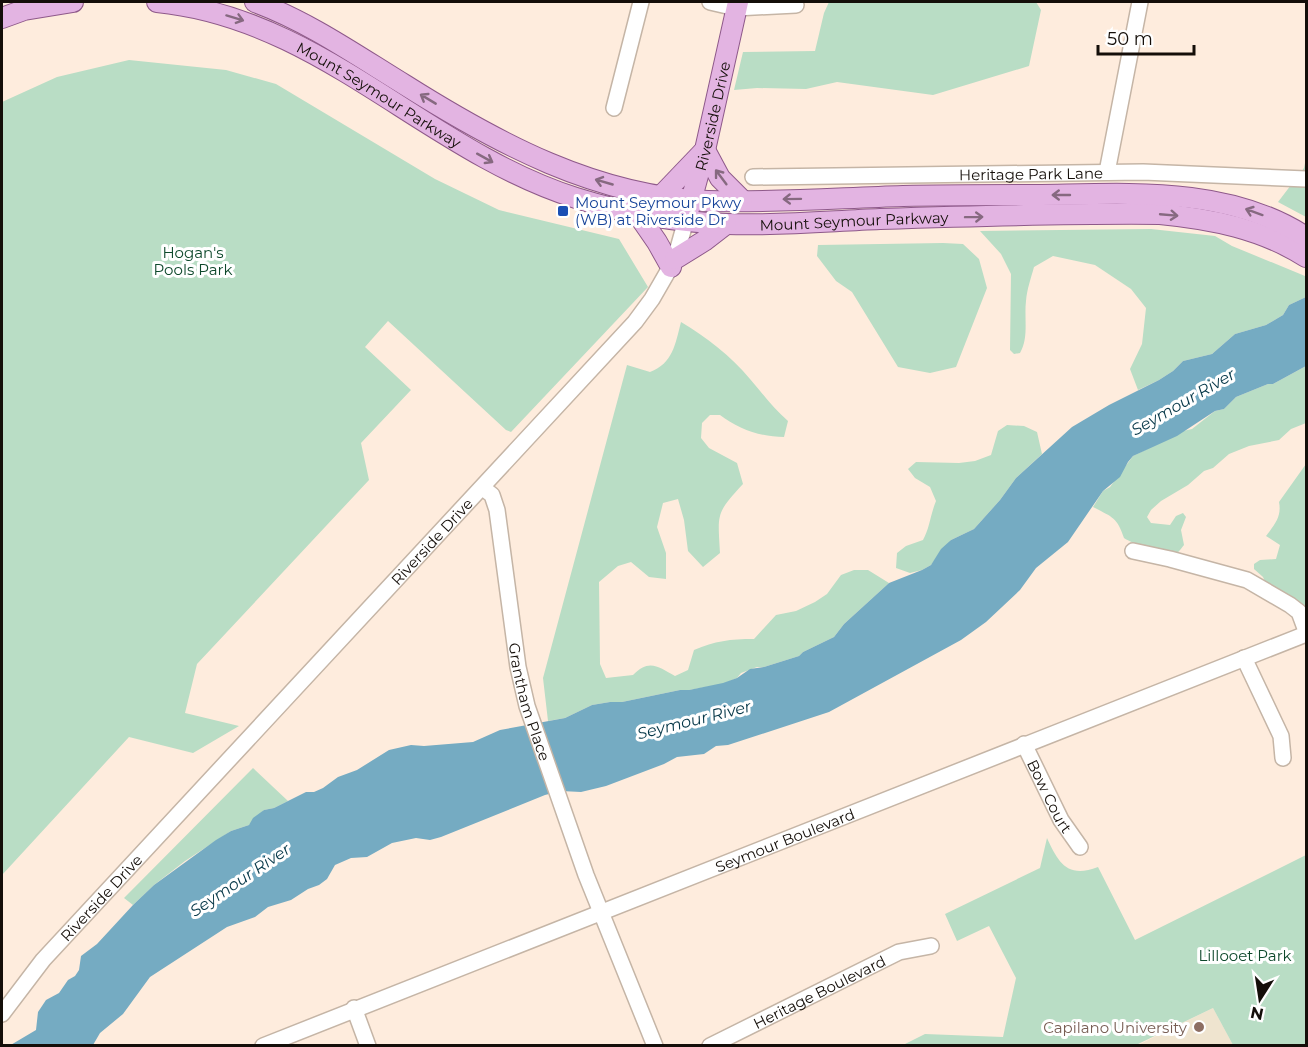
<svg xmlns="http://www.w3.org/2000/svg" width="1308" height="1047" font-family="Montserrat,sans-serif">
<rect width="100%" height="100%" fill="#feecdd"/>
<path fill="#efe4cf" d="M 1213,1008 L 1233,1045 L 1136,1046 Z"/>
<path fill="#b9ddc5" d="M 829,2 L 1036,2 L 1041,10 L 1029,66 L 933,95 L 837,82 L 806,89 L 757,88 L 734,90 L 743,52 L 815,51 L 824,13 Z
M 129,60 L 226,70 L 276,84 L 435,179 L 499,210 L 619,239 L 648,287 L 511,432 L 506,430 L 388,321 L 365,347 L 411,390 L 361,443 L 369,480 L 197,664 L 185,713 L 239,726 L 193,753 L 129,737 L 2,875 L 2,102 L 57,77 Z
M 1306,158 L 1306,217 L 1278,202 L 1304,168 Z
M 1151,229 L 1215,236 L 1232,246 L 1305,276 L 1306,297 L 1289,305 L 1283,315 L 1266,325 L 1235,334 L 1212,354 L 1183,361 L 1173,371 L 1159,380 L 1138,390 L 1130,369 L 1142,344 L 1146,308 L 1131,289 L 1095,265 L 1053,256 L 1034,267 C 1031,278 1027,289 1026,301 C 1024,318 1029,338 1020,353 L 1014,354 L 1010,350 L 1011,274 L 1001,254 L 980,231 Z
M 943,243 L 963,244 L 979,259 L 987,288 L 956,367 L 930,373 L 898,367 L 852,292 L 836,281 L 817,256 L 818,245 Z
M 681,322 C 706,337 731,356 750,379 C 763,394 773,408 788,421 L 784,437 C 761,437 738,429 720,415 L 710,415 L 702,423 L 701,438 L 709,448 L 737,463 L 743,484 C 715,514 718,514 720,553 L 703,567 L 688,551 L 684,520 L 678,499 L 663,503 L 657,527 L 666,553 L 666,579 L 649,577 L 631,562 L 618,566 L 599,582 L 600,664 L 606,678 L 633,675 C 649,658 659,667 675,676 L 688,670 L 694,650 C 715,641 730,639 754,639 L 776,615 L 796,611 L 815,602 L 827,594 L 841,575 L 854,570 L 868,570 L 889,583 L 844,624 L 834,637 L 803,652 L 799,656 L 764,667 L 757,667 L 741,673 L 737,678 L 723,684 L 689,690 L 680,690 L 622,702 L 610,702 L 592,705 L 565,718 L 548,721 L 543,678 L 627,365 L 650,372 C 673,363 675,345 681,322 Z
M 1306,366 L 1306,423 L 1291,429 L 1279,440 L 1249,446 L 1229,454 L 1213,468 L 1204,471 L 1188,485 L 1161,501 L 1151,510 L 1147,517 L 1151,523 L 1170,525 L 1176,516 L 1183,513 L 1186,517 L 1181,530 L 1184,545 C 1180,550 1178,554 1172,554 C 1162,555 1133,544 1124,538 C 1117,517 1112,517 1093,507 L 1103,491 L 1110,487 L 1133,456 L 1183,431 L 1192,429 L 1215,411 L 1224,409 L 1236,397 L 1268,384 L 1273,384 Z
M 1007,425 L 1024,426 L 1037,432 L 1042,454 L 1016,478 L 1000,500 L 974,529 L 951,540 L 931,565 L 922,570 L 910,573 L 896,568 L 897,553 L 906,546 L 923,540 C 930,527 930,516 936,501 L 930,487 L 915,478 L 908,469 L 916,462 L 959,463 L 975,461 L 991,455 L 998,431 Z
M 1306,464 L 1306,613 L 1266,584 L 1263,577 L 1254,569 L 1254,564 L 1260,560 L 1276,559 L 1280,545 L 1266,536 C 1274,525 1282,517 1279,502 Z
M 253,768 L 288,801 L 274,808 L 264,810 L 249,825 L 231,831 L 185,861 L 154,885 L 133,905 L 124,898 Z
M 1047,838 C 1058,862 1067,879 1098,867 L 1135,940 L 1306,855 L 1306,1045 L 1233,1045 L 1213,1008 L 1136,1045 L 903,1045 L 925,1034 L 1003,1037 L 1016,978 L 989,926 L 957,941 L 945,914 L 1040,868 Z"/>
<path fill="#75abc2" d="M 1306,297 L 1306,366 L 1273,384 L 1268,384 L 1236,397 L 1224,409 L 1215,411 L 1177,436 L 1133,456 L 1128,462 L 1120,477 L 1103,491 L 1068,542 L 1036,568 L 1020,590 L 986,622 L 961,640 L 829,712 L 728,745 L 716,746 L 704,754 L 677,757 L 664,764 L 606,786 L 581,792 L 561,791 L 545,795 L 441,837 L 430,840 L 416,838 L 392,843 L 367,857 L 351,858 L 335,865 L 327,879 L 319,885 L 308,889 L 291,900 L 268,907 L 255,917 L 227,927 L 150,977 L 123,1014 L 100,1033 L 93,1045 L 9,1046 L 36,1030 L 38,1012 L 46,1000 L 59,993 L 68,980 L 75,976 L 79,970 L 81,956 L 97,944 L 133,905 L 154,885 L 216,840 L 231,831 L 249,825 L 253,818 L 264,810 L 274,808 L 306,792 L 314,792 L 323,788 L 338,777 L 357,770 L 389,750 L 411,745 L 424,746 L 473,742 L 500,730 L 565,718 L 592,705 L 610,702 L 622,702 L 680,690 L 689,690 L 723,683 L 737,678 L 750,669 L 764,667 L 799,656 L 803,652 L 834,637 L 844,624 L 889,583 L 922,570 L 931,565 L 941,549 L 951,540 L 974,529 L 1000,500 L 1016,478 L 1072,427 L 1109,405 L 1159,380 L 1173,371 L 1183,361 L 1212,354 L 1235,334 L 1266,325 L 1283,315 L 1289,305 Z"/>
<g fill="none" stroke-linecap="round" stroke-linejoin="round">
<g stroke="#c5b5a6" stroke-width="18">
<g id="minor">
<path d="M 710,2 L 736,8 L 796,5"/>
<path d="M 614,108 L 641,2"/>
<path d="M 1107,172 L 1140,2"/>
<path id="s1" d="M 753,177 L 1143,172 L 1306,179"/>
<path id="s2" d="M 483,488 L 492,495 L 497,510 L 518,667 L 527,706 L 586,875 L 655,1046"/>
<path d="M 1133,551 L 1170,559 L 1247,580 L 1290,605 L 1299,612 L 1306,631"/>
<path d="M 1244,658 L 1281,736 L 1283,758"/>
<path id="s3" d="M 1024,744 L 1061,820 L 1080,847"/>
<path d="M 354,1008 L 368,1046"/>
<path id="s4" d="M 2,1014 L 43,960 L 635,322 L 652,299 L 675,259 L 686,220"/>
<path id="s5" d="M 263,1046 L 1306,634"/>
<path id="s6" d="M 710,1046 L 899,952 L 931,946"/>
</g>
</g>
<g stroke="#8e598a" stroke-width="22">
<g id="major">
<path id="s7" d="M 157,2 C 321,18 425,150 576,198 C 624,213 676,222 727,224 C 777,226 830,221 880,219 C 973,216 1067,213 1160,214 C 1212,219 1262,229 1306,257"/>
<path d="M 255,2 C 309,22 356,55 405,85 C 497,143 597,197 708,201 C 773,203 838,198 903,196 C 947,195 992,195 1036,195 C 1126,194 1227,185 1306,237"/>
<path d="M 2,18 L 24,10 L 73,2"/>
<path d="M 705,150 L 720,178 L 742,200"/>
<path d="M 661,196 L 705,150"/>
<path id="s8" d="M 688,212 L 705,150 L 738,2"/>
<path d="M 637,213 L 657,242 L 671,267"/>
<path d="M 675,259 L 704,241 L 726,224"/>
</g>
</g>
<use href="#minor" stroke="#fff" stroke-width="15"/>
<use href="#major" stroke="#e3b4e2" stroke-width="20"/>
</g>
<defs><path id="oneway-shaft" d="M-6 0H5M1.5-3L5.5 0L1.5 3" fill="none" stroke-width="1.6" stroke-linecap="round" stroke-linejoin="round" transform="scale(1.5)"/></defs>
<g stroke="#866980">
<use href="#oneway-shaft" transform="translate(235 18) rotate(17)"/>
<use href="#oneway-shaft" transform="translate(428 99) rotate(-149)"/>
<use href="#oneway-shaft" transform="translate(485 158) rotate(29)"/>
<use href="#oneway-shaft" transform="translate(721 177) rotate(-127)"/>
<use href="#oneway-shaft" transform="translate(604 182) rotate(-164)"/>
<use href="#oneway-shaft" transform="translate(1061 195) rotate(180)"/>
<use href="#oneway-shaft" transform="translate(792 199) rotate(179)"/>
<use href="#oneway-shaft" transform="translate(1254 212) rotate(-160)"/>
<use href="#oneway-shaft" transform="translate(1169 215) rotate(5)"/>
<use href="#oneway-shaft" transform="translate(974 217) rotate(-1)"/>
</g>
<rect fill="#1a4fb4" stroke="#fff" stroke-width="2" x="557" y="205" width="12" height="12" rx="3"/>
<circle fill="#8d6e63" stroke="#fff" stroke-width="2" cx="1199" cy="1027" r="6"/>
<g text-anchor="middle" dominant-baseline="central" stroke-width="6" stroke-linejoin="round" paint-order="stroke">
<g font-size="15" fill="#140e09" stroke="#fff">
<text stroke="none"><textPath href="#s7" startOffset="243">Mount Seymour Parkway</textPath></text>
<text stroke="none"><textPath href="#s8" startOffset="99">Riverside Drive</textPath></text>
<text stroke="none"><textPath href="#s1" startOffset="278">Heritage Park Lane</textPath></text>
<text stroke="none"><textPath href="#s7" startOffset="747">Mount Seymour Parkway</textPath></text>
<text stroke="none"><textPath href="#s4" startOffset="639">Riverside Drive</textPath></text>
<text stroke="none"><textPath href="#s2" startOffset="222">Grantham Place</textPath></text>
<text stroke="none"><textPath href="#s3" startOffset="58">Bow Court</textPath></text>
<text stroke="none"><textPath href="#s5" startOffset="561">Seymour Boulevard</textPath></text>
<text stroke="none"><textPath href="#s4" startOffset="153">Riverside Drive</textPath></text>
<text stroke="none"><textPath href="#s6" startOffset="122">Heritage Boulevard</textPath></text>
</g>
<g font-size="15" fill="#164399" stroke="#fff" text-anchor="start">
<text x="575" y="202">Mount Seymour Pkwy<tspan x="575" dy="17">(WB) at Riverside Dr</tspan></text>
</g>
<g font-size="15" fill="#0d482b" stroke="#fff">
<text x="193" y="252">Hogan's<tspan x="193" dy="17">Pools Park</tspan></text>
<text x="1245" y="955">Lillooet Park</text>
</g>
<g font-size="15" fill="#785e54" stroke="#fff" text-anchor="end">
<text x="1187" y="1027">Capilano University</text>
</g>
<g font-size="16" font-style="italic" fill="#043647" stroke="#fff">
<text transform="translate(1183 402) rotate(-30)">Seymour River</text>
<text transform="translate(694 720) rotate(-14)">Seymour River</text>
<text transform="translate(240 880) rotate(-34)">Seymour River</text>
</g>
</g>
<rect width="1308" height="1047" fill="none" stroke="#140e09" stroke-width="6"/>
<g transform="translate(1260 999) rotate(192)" stroke="#ffffff" stroke-width="4.5" paint-order="stroke">
<path d="M0-4.5L10 22L0 15L-10 22Z" fill="#140e09"/>
<text y="-9" font-size="16" font-weight="bold" text-anchor="middle" fill="#140e09">N</text>
</g>
<path d="M1098 45v9h96v-9" fill="none" stroke="#140e09" stroke-width="3"/>
<text x="1107" y="45" font-size="18" fill="#140e09" stroke="#ffffff" stroke-width="4.5" paint-order="stroke">50 m</text>
</svg>
